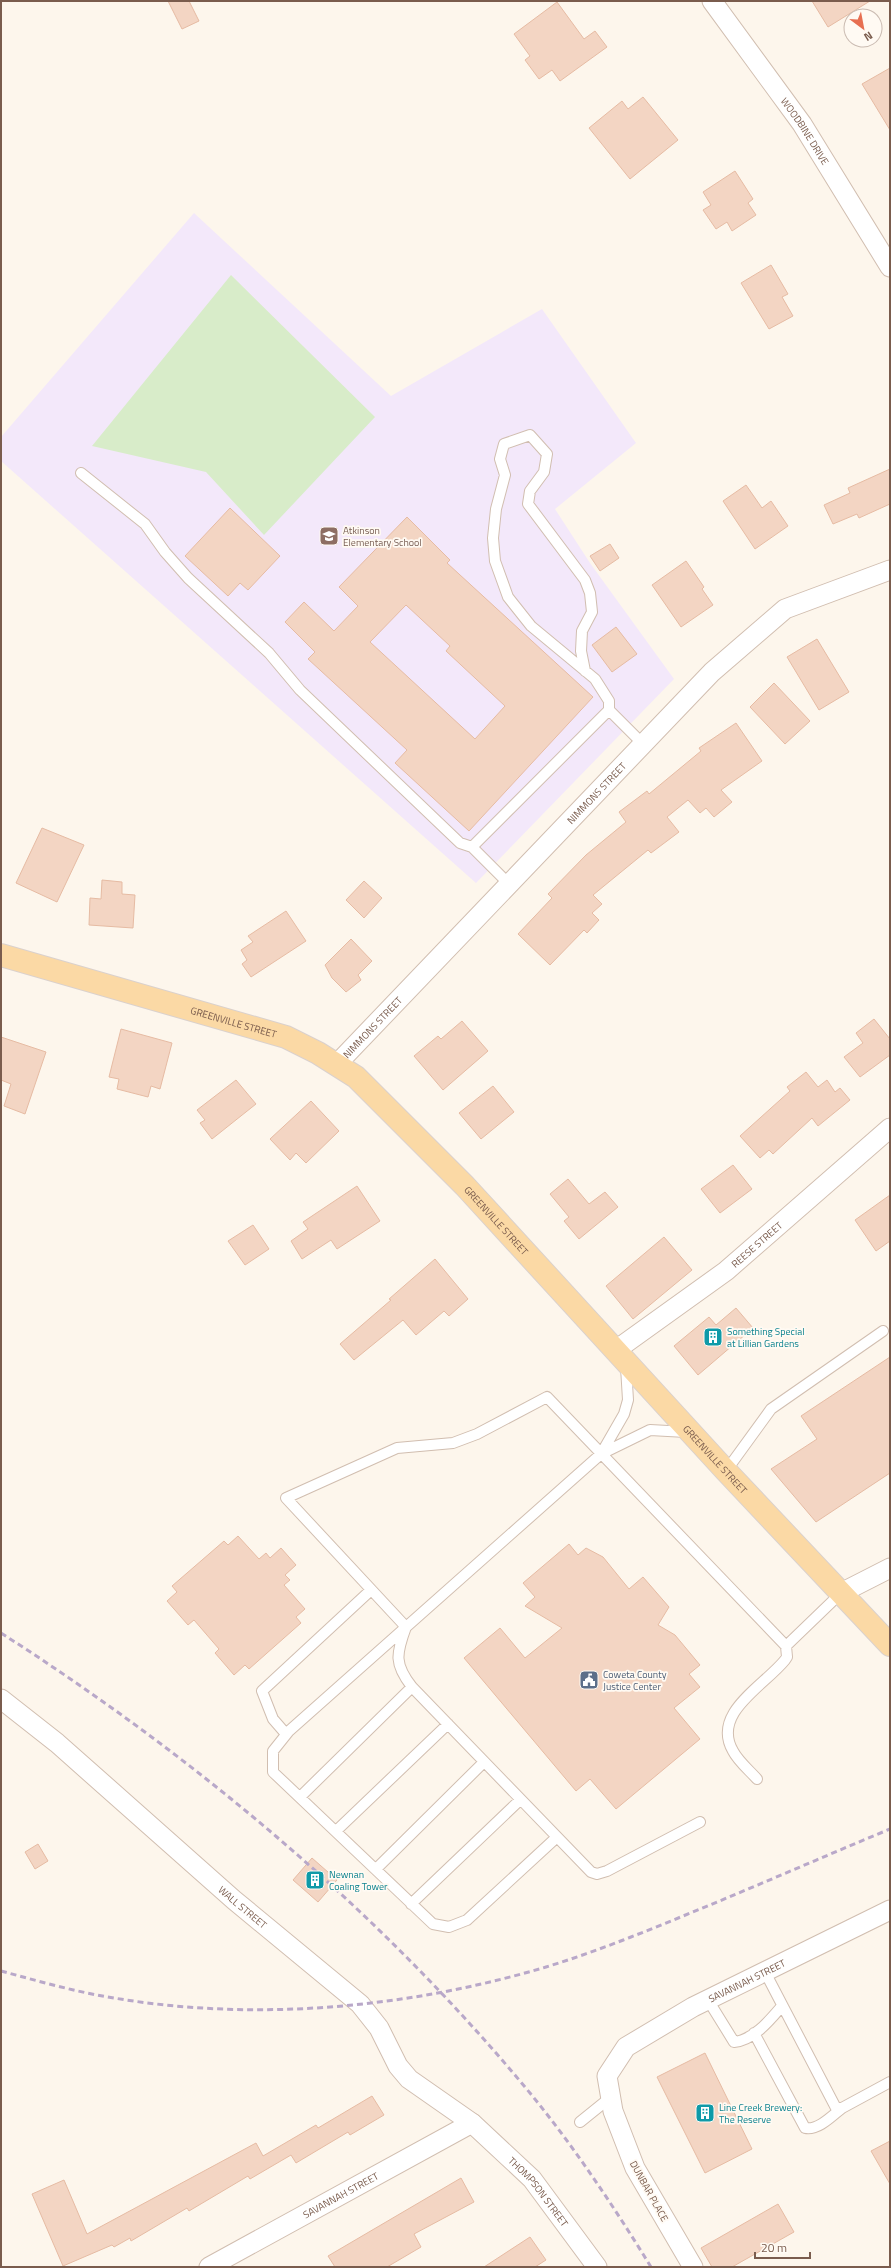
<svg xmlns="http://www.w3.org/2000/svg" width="891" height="2268" font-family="'Titillium Web',sans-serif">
<rect width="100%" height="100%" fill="#fdf6ec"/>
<path fill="#f3e8fa" d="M 194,213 L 391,396 L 542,309 L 636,443 L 555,509 L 590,563 L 674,679 L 476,883 L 1,461 L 1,437 Z"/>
<path fill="#d8ecc9" d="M 231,275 L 375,417 L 264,535 L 206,472 L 92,446 Z"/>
<path fill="#f3d5c3" stroke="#e6bba3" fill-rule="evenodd" d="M 168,1 L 189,1 L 199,21 L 182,29 Z
M 812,1 L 870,1 L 828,27 Z
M 557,2 L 584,39 L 595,31 L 607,47 L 560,81 L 552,70 L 539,79 L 525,60 L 530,56 L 514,34 Z
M 890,68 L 890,130 L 862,84 Z
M 643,97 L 678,140 L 630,179 L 589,128 L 622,101 L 628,109 Z
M 735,171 L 753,199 L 748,203 L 756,215 L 732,231 L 727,222 L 716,229 L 703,210 L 711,205 L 703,192 Z
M 771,265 L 788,294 L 782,297 L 793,316 L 769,329 L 741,283 Z
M 890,469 L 890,504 L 859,518 L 857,514 L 833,524 L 824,505 L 850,493 L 848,488 Z
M 746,485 L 762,508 L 771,501 L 788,526 L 755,549 L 723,501 Z
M 230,508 L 280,556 L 248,590 L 240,583 L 228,596 L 185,556 Z
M 407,517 L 450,560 L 447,563 L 593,697 L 469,831 L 395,763 L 407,750 L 308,659 L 315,652 L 285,622 L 304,602 L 334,631 L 358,606 L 339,587 ZM 406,605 L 450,646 L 446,651 L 505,706 L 475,739 L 370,642 Z
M 610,544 L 619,558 L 600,571 L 590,556 Z
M 686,561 L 704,587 L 702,589 L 713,605 L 681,627 L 652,585 Z
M 616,627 L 637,654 L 612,672 L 592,645 Z
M 817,639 L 849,692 L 819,710 L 787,657 Z
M 774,683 L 810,721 L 785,744 L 750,707 Z
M 736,723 L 762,761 L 721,790 L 732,802 L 714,817 L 706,808 L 700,813 L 688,800 L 667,817 L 679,832 L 651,853 L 648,850 L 593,895 L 602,904 L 592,913 L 599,920 L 587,933 L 584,930 L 550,965 L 518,934 L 552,898 L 548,894 L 586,855 L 626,822 L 619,812 L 647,791 L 649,794 L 701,751 L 699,748 Z
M 42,828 L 84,845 L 57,902 L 16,883 Z
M 102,880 L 122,882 L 122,894 L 135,895 L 133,928 L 89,925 L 90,898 L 101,899 Z
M 364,881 L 382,898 L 364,918 L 346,900 Z
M 286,911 L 306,941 L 251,977 L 242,964 L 247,960 L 241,950 L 253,942 L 248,936 Z
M 351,939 L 372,961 L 358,975 L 361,980 L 346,992 L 332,978 L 325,965 Z
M 874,1019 L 890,1039 L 890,1055 L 860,1077 L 844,1057 L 863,1043 L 856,1033 Z
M 462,1021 L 488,1051 L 443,1090 L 414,1056 L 438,1036 L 441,1039 Z
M 121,1029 L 172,1043 L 160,1089 L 151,1086 L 148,1097 L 117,1089 L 119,1079 L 109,1077 Z
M 1,1037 L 46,1052 L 25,1114 L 4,1106 L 11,1084 L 1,1080 Z
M 806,1072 L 818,1087 L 827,1080 L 835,1092 L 840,1088 L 850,1100 L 818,1126 L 812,1118 L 773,1154 L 769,1150 L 760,1158 L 740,1136 L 790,1091 L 787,1087 Z
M 236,1080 L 256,1104 L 212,1139 L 200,1123 L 205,1120 L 197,1110 Z
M 493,1086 L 514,1112 L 481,1139 L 459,1113 Z
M 311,1101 L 339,1131 L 306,1163 L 296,1153 L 290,1160 L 270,1139 Z
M 733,1165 L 752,1189 L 720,1213 L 701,1189 Z
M 568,1179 L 589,1204 L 605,1192 L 618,1207 L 579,1239 L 564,1221 L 569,1217 L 550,1194 Z
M 357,1186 L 380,1221 L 337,1249 L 331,1240 L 302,1259 L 291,1241 L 308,1229 L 303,1222 Z
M 890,1195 L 890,1241 L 876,1251 L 855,1220 Z
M 253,1225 L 269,1249 L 245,1265 L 228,1241 Z
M 664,1237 L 692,1270 L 633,1319 L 606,1286 Z
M 435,1259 L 468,1299 L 449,1316 L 444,1311 L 416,1335 L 403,1320 L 354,1360 L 340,1344 L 391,1300 L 389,1299 Z
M 736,1308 L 753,1328 L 698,1375 L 674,1346 L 709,1317 L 716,1325 Z
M 890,1357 L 890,1473 L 816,1522 L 771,1469 L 817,1439 L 801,1416 Z
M 238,1536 L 259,1559 L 266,1553 L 270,1558 L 281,1548 L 296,1565 L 285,1575 L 290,1580 L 284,1585 L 305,1609 L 296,1617 L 301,1623 L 249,1669 L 245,1665 L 234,1675 L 215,1653 L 219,1649 L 194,1620 L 188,1625 L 167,1601 L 177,1592 L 172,1586 L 224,1541 L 228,1545 Z
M 569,1544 L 578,1555 L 586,1548 L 603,1557 L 629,1589 L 643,1577 L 669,1607 L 658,1625 L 675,1635 L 700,1665 L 689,1674 L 700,1687 L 674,1708 L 700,1739 L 616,1809 L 590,1779 L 576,1791 L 464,1658 L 500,1628 L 525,1658 L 562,1628 L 525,1606 L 535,1597 L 523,1583 Z
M 38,1844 L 48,1861 L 35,1869 L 25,1852 Z
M 312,1858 L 337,1880 L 318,1902 L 293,1880 Z
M 705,2053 L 752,2149 L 705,2173 L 657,2077 Z
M 372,2096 L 384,2115 L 350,2135 L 348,2132 L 296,2163 L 291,2155 L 250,2179 L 248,2176 L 189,2211 L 187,2208 L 131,2241 L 130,2238 L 114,2247 L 112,2245 L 63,2266 L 32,2194 L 64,2180 L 87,2234 L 256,2143 L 263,2156 L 316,2125 L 318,2128 Z
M 890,2141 L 890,2184 L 871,2151 Z
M 461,2178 L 474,2202 L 414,2234 L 421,2247 L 387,2267 L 335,2267 L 328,2256 Z
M 778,2204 L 794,2232 L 732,2267 L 712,2267 L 701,2248 Z
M 530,2237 L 546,2260 L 535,2267 L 484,2267 Z"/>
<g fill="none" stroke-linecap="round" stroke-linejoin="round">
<g stroke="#d1beb0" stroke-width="12">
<path id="service" d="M 81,473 L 145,524 L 165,552 L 188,578 L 269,653 L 300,690 L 460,843 L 472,847 L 509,884
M 609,710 L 643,744
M 472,847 L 609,710 L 609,701 L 595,679 L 531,626 L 508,597 L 495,561 L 493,538 L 496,509 L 505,475 L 500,459 L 504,444 L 530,435 L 547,454 L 544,472 L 530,491 L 528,504 L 585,580 L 590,593 L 592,612 L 582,631 L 581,651 L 585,671
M 601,1454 L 624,1414 L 628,1400 L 626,1367
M 726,1471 L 771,1409 L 883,1331
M 786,1646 L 841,1593
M 286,1734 L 273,1719 L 262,1691 L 371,1590
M 300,1797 L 412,1687
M 700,1822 L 607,1871 L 597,1874 L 591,1872 L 412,1687 C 394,1664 396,1654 406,1627 L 286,1498 L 397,1448 L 453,1443 L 477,1434 L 547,1397 L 786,1646 L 787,1657 L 785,1660 C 764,1686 711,1713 733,1751 C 738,1761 749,1770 757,1779
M 336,1831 L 448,1724
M 557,1837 L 467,1920 L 449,1927 L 433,1924 L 273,1772 L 273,1751 L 289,1731 L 601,1454 L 650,1430 L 686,1432
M 376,1869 L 484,1762
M 411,1904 L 520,1800
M 765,1972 L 836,2108 L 842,2108 L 890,2082
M 708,2000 L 734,2042 C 754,2040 770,2020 782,2006
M 754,2033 L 805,2128 C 818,2131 833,2115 842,2108
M 580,2122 L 611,2097"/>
</g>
<g stroke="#d1beb0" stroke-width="21">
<g id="minor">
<path id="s1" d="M 712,1 L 802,124 L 890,267"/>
<path id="s2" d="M 337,1064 L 712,672 L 785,609 L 890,570"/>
<path id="s3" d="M 616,1350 L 726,1271 L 890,1128"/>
<path d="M 841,1593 L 890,1568"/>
<path id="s4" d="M 1,1699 L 57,1743 L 234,1900 L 360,2004 L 379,2028 L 398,2066 L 409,2079 L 472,2123 L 532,2179 L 597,2267"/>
<path id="s5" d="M 209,2267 L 472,2123"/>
<path id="s6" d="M 693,2267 L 635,2168 L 613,2111 L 607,2076 L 626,2047 L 693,2007 L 890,1910"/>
</g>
</g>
<g stroke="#dad1cd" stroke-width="24">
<g id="primary">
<path id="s7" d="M 1,955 L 286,1037 L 318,1053 L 356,1077 L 465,1186 L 726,1471 L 890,1645"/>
</g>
</g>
<use href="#service" stroke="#fff" stroke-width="10"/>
<use href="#minor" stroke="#fff" stroke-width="19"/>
<use href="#primary" stroke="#fbd9a5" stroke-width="22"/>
<path stroke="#b9a8c9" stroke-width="3" stroke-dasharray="6 4" stroke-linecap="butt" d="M 1,1633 C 198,1759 381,1913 530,2093 C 575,2148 614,2207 651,2267
M 1,1971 C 38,1981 76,1992 114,1998 C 256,2022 408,2008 546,1967 C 602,1950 656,1927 710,1905 C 770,1880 830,1854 890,1829"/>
</g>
<defs>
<g id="school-square" transform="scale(1)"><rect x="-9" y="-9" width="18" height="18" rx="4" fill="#8d6e63" stroke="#fffaf3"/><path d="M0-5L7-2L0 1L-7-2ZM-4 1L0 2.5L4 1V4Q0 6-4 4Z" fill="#fff"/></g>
<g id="building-square" transform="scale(1)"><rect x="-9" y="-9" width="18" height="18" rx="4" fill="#0f9aa8" stroke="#fffaf3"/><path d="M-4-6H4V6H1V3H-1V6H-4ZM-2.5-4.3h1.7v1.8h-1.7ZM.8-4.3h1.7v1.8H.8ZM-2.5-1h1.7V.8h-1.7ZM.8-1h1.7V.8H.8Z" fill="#fff"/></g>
<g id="civic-square" transform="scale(1)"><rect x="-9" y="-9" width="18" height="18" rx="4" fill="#5c6f8a" stroke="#fffaf3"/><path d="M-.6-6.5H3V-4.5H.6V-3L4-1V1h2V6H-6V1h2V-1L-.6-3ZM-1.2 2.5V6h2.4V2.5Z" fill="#fff"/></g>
</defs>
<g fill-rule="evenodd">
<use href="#school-square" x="329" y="536"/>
<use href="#building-square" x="713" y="1337"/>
<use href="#civic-square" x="589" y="1680"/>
<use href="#building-square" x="315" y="1880"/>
<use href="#building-square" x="705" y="2113"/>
</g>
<g text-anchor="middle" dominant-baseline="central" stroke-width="3.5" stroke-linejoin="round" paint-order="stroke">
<g font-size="10" fill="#7a5c4d" stroke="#fffaf3">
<text stroke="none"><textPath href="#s1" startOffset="160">WOODBINE DRIVE</textPath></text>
<text stroke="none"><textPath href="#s2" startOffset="375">NIMMONS STREET</textPath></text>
<text stroke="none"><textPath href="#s7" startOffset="242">GREENVILLE STREET</textPath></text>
<text stroke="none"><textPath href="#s2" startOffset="51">NIMMONS STREET</textPath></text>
<text stroke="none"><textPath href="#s7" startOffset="578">GREENVILLE STREET</textPath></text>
<text stroke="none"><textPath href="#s3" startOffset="176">REESE STREET</textPath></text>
<text stroke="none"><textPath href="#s7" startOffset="902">GREENVILLE STREET</textPath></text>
<text stroke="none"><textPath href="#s4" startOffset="319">WALL STREET</textPath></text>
<text stroke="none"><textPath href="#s6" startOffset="384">SAVANNAH STREET</textPath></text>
<text transform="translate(649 2191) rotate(61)">DUNBAR PLACE</text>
<text stroke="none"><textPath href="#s4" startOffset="734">THOMPSON STREET</textPath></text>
<text stroke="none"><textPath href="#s5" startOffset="150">SAVANNAH STREET</textPath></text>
</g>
<g font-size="10" fill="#785e54" stroke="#fffaf3" text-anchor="start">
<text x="343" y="530">Atkinson<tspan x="343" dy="12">Elementary School</tspan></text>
</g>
<g font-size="10" fill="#0d838f" stroke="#fffaf3" text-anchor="start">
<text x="727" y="1331">Something Special<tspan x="727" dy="12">at Lillian Gardens</tspan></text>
<text x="329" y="1874">Newnan<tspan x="329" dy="12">Coaling Tower</tspan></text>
<text x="719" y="2107">Line Creek Brewery:<tspan x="719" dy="12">The Reserve</tspan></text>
</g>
<g font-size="10" fill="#4e5e75" stroke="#fffaf3" text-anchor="start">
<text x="603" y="1674">Coweta County<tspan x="603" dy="12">Justice Center</tspan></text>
</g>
</g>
<rect width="891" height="2268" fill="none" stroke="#7a5c4d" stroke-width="4"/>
<g transform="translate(863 28) rotate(148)"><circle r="19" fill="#fffaf3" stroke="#cabbb1"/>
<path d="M0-3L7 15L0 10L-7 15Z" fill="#e76f51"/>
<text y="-6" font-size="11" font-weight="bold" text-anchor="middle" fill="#7a5c4d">N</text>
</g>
<path d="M755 2252v6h55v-6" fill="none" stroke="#7a5c4d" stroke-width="2"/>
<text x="761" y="2252" font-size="12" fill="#7a5c4d" stroke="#fffaf3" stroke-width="3" paint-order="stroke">20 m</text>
</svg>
